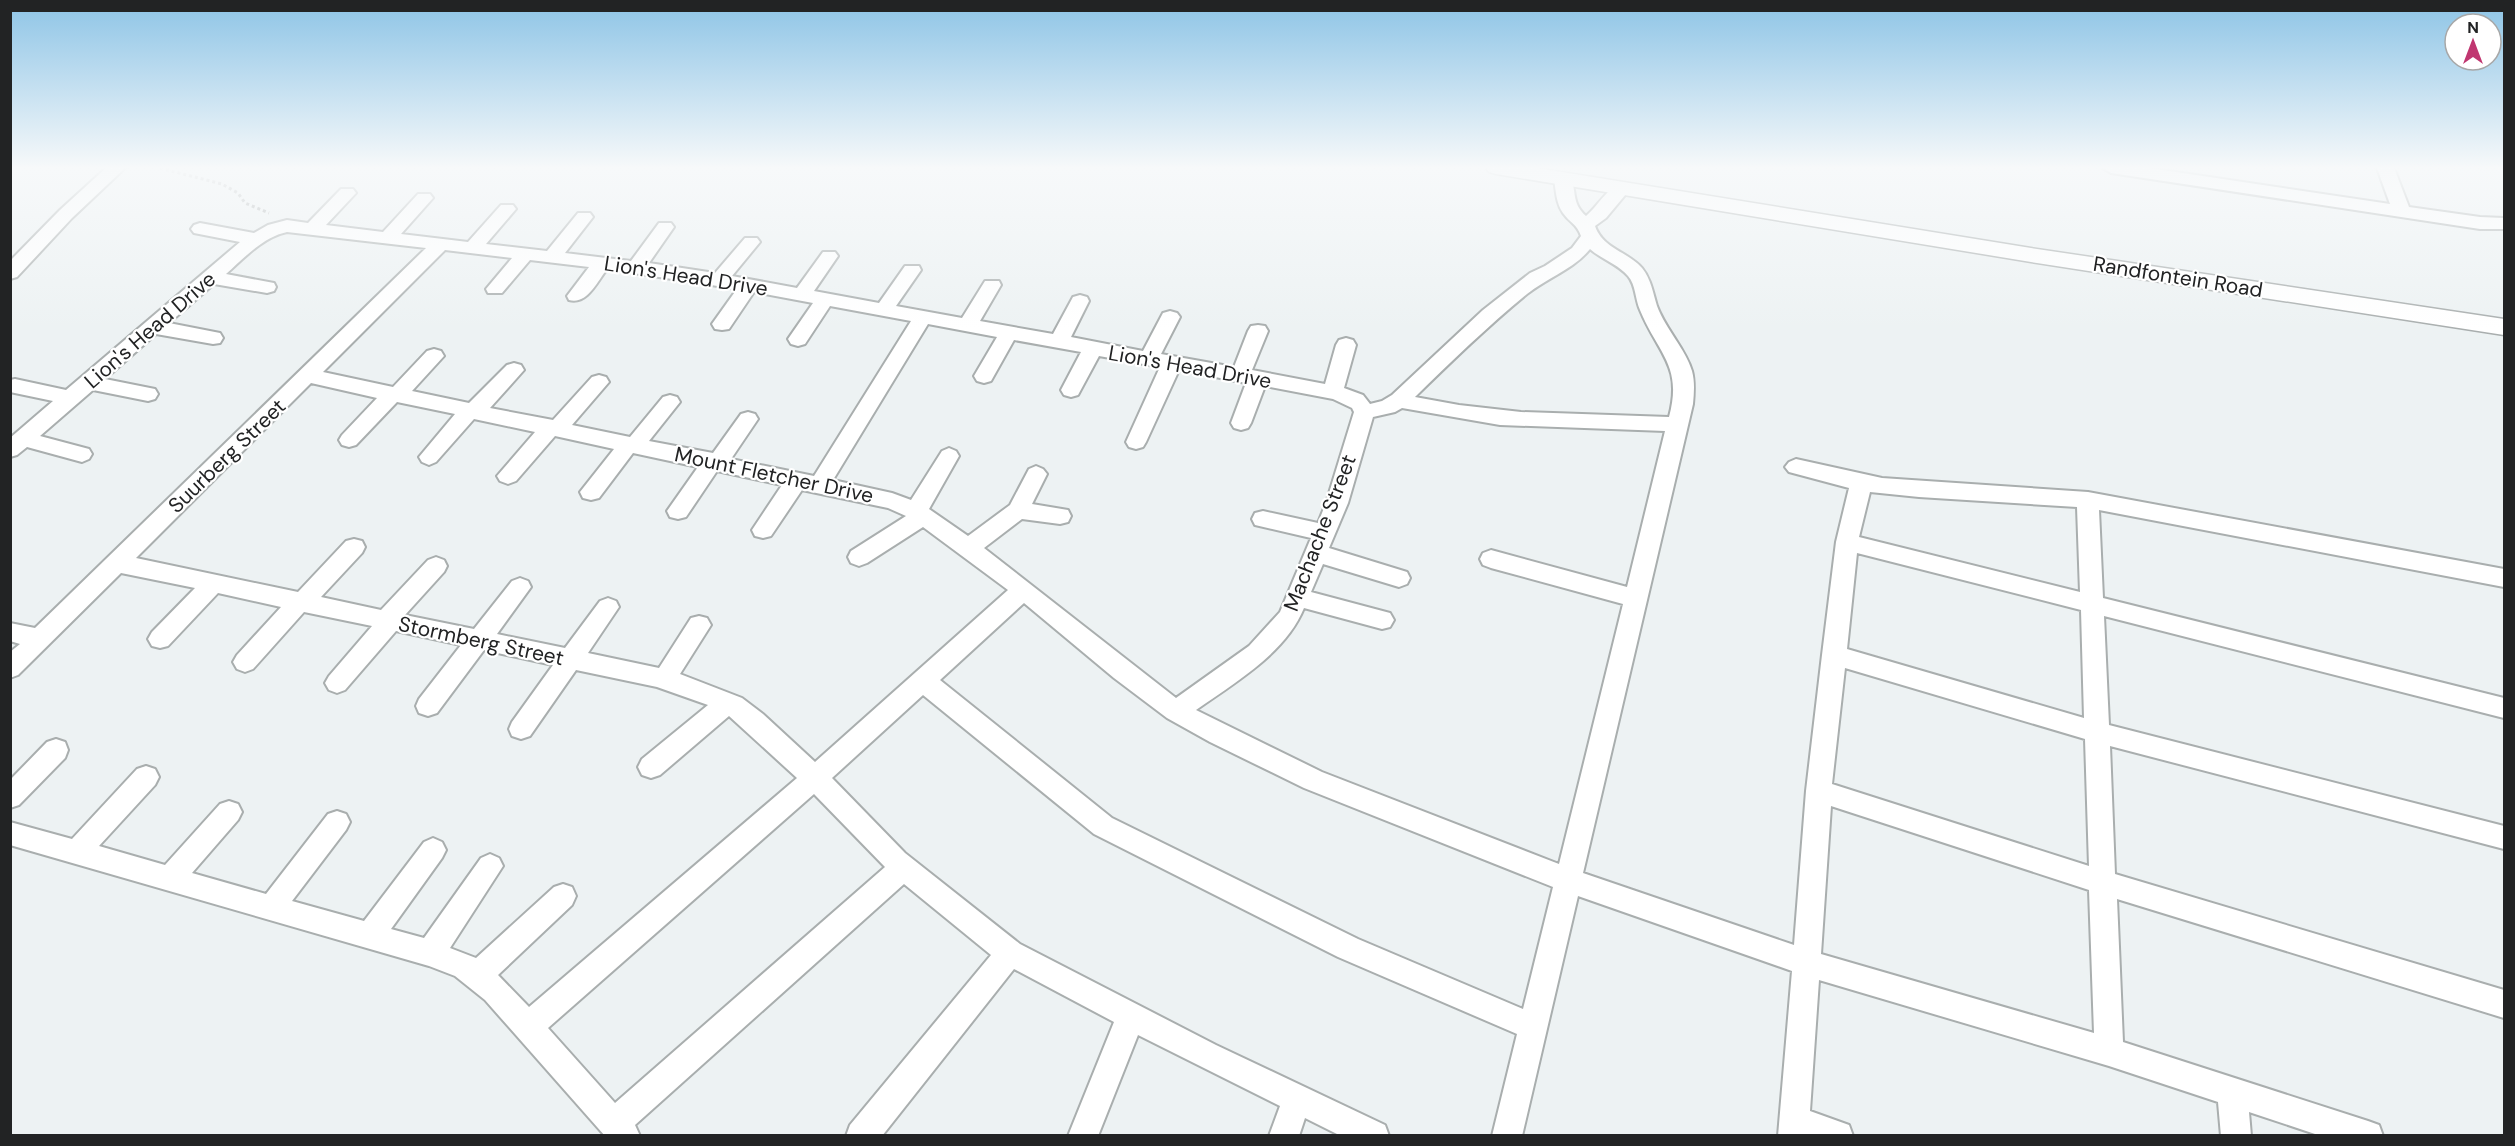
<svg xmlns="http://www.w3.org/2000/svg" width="2515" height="1146" font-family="'DM Sans',sans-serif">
<rect width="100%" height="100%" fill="#edf2f3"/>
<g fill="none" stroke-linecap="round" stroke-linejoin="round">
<g stroke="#a9aeae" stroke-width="4">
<path id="minor" d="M 106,168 L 125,168 L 72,218 L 17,277 L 10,279 L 10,261 L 60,210 Z
M 2103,168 L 2149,168 L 2390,204 L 2377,168 L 2394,168 L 2409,207 L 2480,217 L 2504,218 L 2504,229 L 2480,229 L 2111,173 Z
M 1563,174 L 1569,175 C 1578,190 1570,202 1586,216 C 1599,206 1611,180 1628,184 L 1631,188 L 1606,218 L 1595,226 C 1603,249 1627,251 1642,268 C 1651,279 1653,293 1657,306 C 1666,330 1685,348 1692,371 C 1695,382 1694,393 1693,404 L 1583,873 L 1794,945 L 1806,791 L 1822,655 L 1836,542 L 1849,488 L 1789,472 L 1785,467 L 1789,462 L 1796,459 L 1882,478 L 2088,492 L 2504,569 L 2504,587 L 2099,510 L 2103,598 L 2504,698 L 2504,718 L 2104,616 L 2109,725 L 2504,826 L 2504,849 L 2110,746 L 2115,874 L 2504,990 L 2504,1018 L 2117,899 L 2123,1042 L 2368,1121 L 2379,1125 L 2383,1136 L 2321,1136 L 2249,1112 L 2251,1136 L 2221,1136 L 2218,1102 L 2109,1066 L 1819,980 L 1810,1111 L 1849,1125 L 1853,1136 L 1778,1136 L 1792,971 L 1578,896 L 1522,1136 L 1492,1136 L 1517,1034 L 1338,957 L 1094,834 L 923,695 L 832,778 L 905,853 L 1020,944 L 1216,1045 L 1385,1125 L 1389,1136 L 1341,1136 L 1305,1118 L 1299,1136 L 1269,1136 L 1280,1106 L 1138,1035 L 1098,1136 L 1068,1136 L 1114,1022 L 1014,969 L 882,1136 L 846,1136 L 850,1125 L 991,955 L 904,884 L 635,1125 L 640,1136 L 605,1136 L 485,1000 L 455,976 L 429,966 L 10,845 L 10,822 L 72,839 L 137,769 L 146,766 L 155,769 L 159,777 L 155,785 L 99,846 L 165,865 L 220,804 L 229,801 L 238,804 L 242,812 L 238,820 L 192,873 L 266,894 L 328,814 L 337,811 L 346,814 L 350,822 L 346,830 L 292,901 L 364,921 L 424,842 L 433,838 L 442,842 L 446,850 L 442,858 L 391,929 L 424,938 L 481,858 L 490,854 L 499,858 L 503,866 L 450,948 L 476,958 L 554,887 L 563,884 L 572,887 L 576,896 L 572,905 L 498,975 L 529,1007 L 797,778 L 729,716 L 660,775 L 651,778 L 642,775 L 638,767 L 642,759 L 708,705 L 657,687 L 576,670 L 530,736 L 521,739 L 512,736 L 509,729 L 512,722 L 553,665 L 484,650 L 437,713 L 428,716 L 419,713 L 416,706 L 419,699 L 461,645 L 396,631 L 345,690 L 337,693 L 329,690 L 325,683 L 329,676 L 372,626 L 304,612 L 253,669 L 245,672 L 237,669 L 233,662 L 237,655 L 281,607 L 218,593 L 168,646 L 160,648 L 152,646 L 148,639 L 152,632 L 195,588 L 121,573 L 18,675 L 10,678 L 10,652 L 20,644 L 10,641 L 10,623 L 35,628 L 426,248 L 287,232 C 263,237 244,258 226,274 L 274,283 L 276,287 L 274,291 L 267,293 L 214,284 L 169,323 L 220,333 L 223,338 L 220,343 L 213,344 L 156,334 L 105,379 L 155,389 L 158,394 L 155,399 L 148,401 L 93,390 L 40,436 L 89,449 L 92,454 L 89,459 L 82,462 L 27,447 L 17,455 L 10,457 L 10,438 L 53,401 L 10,392 L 10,380 L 15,379 L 66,390 L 240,242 L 194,233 L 191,229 L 194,225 L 200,223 L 254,233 L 268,225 L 287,220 L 308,223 L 341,189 L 353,189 L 356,193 L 326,225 L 383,232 L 418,194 L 430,194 L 433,198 L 401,234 L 468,242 L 501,205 L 513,205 L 516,209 L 486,244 L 547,251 L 578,213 L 590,213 L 593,217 L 565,253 L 631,261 L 659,223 L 671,223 L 674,227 L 649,263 L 715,273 L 745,238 L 757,238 L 760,242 L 732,276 L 797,288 L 823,252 L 835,252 L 838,256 L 814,291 L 879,303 L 905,266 L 919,266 L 921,270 L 896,306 L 962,318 L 985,281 L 999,281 L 1001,285 L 980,321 L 1053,334 L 1073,297 L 1080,295 L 1087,297 L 1089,301 L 1071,337 L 1143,351 L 1163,313 L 1170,311 L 1177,313 L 1180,317 L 1161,354 L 1234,367 L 1248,331 L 1251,326 L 1258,325 L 1265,326 L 1268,331 L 1252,370 L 1325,384 L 1336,345 L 1339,340 L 1346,338 L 1353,340 L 1356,345 L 1344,388 L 1363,395 L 1370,404 L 1382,401 L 1392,395 L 1483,310 L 1530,273 L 1545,266 L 1572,248 L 1581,236 C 1577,224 1570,223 1563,213 C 1556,203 1556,191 1554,179 L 1557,175 ZM 1590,249 C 1601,259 1618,264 1628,276 C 1636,285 1635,299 1640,310 C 1658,354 1683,365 1669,417 L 1521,412 L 1459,405 L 1415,397 C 1452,361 1488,326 1527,294 C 1547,278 1574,269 1590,249 ZM 445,250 L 512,258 L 486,289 L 488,293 L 502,293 L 530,260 L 589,267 L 567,296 L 569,300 C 587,305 597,282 607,269 L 737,289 L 712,324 L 715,329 L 722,330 L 729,329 L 754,292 L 813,303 L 788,339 L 791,344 L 798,346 L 805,344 L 830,306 L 911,321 L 814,476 L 731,459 L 758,419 L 755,414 L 748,412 L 741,414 L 713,453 L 649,441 L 680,402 L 677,397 L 670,395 L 663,397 L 630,437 L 572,425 L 609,382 L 606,377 L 599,375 L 592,377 L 553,420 L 490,408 L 524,370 L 521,365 L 514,363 L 507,365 L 469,403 L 412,391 L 444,356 L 441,351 L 434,349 L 427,351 L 393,387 L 323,372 ZM 928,324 L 997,337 L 974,376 L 977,381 L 984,383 L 991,381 L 1014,340 L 1081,352 L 1061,390 L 1064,395 L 1071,397 L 1078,395 L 1099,356 L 1160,367 L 1126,442 L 1129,447 L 1136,449 L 1143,447 L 1146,442 L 1179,370 L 1246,383 L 1231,423 L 1234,428 L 1241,430 L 1248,428 L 1251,423 L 1265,386 L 1333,399 L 1352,408 L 1354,412 L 1326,503 L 1318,523 L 1263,511 L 1255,513 L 1252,519 L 1255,525 L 1311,538 L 1280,612 L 1249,646 L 1176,698 L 984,548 L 1022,519 L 1060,524 L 1068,522 L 1071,516 L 1068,510 L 1032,504 L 1047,474 L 1043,469 L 1036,466 L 1029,469 L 1010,505 L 968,536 L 929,509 L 959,456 L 956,451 L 949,448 L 942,451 L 911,500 L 892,493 L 833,480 ZM 311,383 L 377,398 L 342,435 L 339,440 L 342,445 L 349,447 L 356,445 L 397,402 L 455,414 L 419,457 L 422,462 L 429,465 L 436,462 L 474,419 L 535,432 L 497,476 L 500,481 L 508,484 L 516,481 L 555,436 L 614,449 L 580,492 L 583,498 L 591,500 L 599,498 L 633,453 L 698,467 L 667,511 L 670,517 L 678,519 L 686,517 L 717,471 L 782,485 L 752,530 L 755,536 L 763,538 L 771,536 L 802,490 L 888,508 L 906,516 L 851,551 L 848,557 L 851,563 L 859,566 L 867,563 L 923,527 L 1008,590 L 815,762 L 763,714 L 742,698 L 680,674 L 711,625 L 707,618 L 699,616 L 691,618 L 659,668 L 588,653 L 619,607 L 616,601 L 608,598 L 600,601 L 565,648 L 497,634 L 531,587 L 528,581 L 520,578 L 512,581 L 474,629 L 405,615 L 444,572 L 447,566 L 444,560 L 436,557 L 428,560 L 381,610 L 321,597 L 362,553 L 365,547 L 362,541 L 354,539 L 346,541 L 298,592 L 136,558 ZM 1402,408 L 1500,425 L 1665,431 L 1627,587 L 1491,550 L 1483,553 L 1480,559 L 1483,565 L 1491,568 L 1623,604 L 1559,864 L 1322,772 L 1196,710 C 1235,682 1285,654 1304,608 L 1382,629 L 1390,627 L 1394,620 L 1390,613 L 1311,592 L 1323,564 L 1399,587 L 1407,584 L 1410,578 L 1407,572 L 1329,548 L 1348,503 L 1373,417 L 1395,412 ZM 1870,492 L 1919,497 L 2077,507 L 2080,592 L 1859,537 ZM 1857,553 L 2081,610 L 2084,718 L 1847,649 ZM 1024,603 L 1114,678 L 1167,718 L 1210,742 L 1304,788 L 1553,887 L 1523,1009 L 1358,939 L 1112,818 L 940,680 ZM 1845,668 L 2085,739 L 2089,866 L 1832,784 ZM 814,794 L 885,867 L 615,1103 L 548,1028 ZM 1831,806 L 2089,890 L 2094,1033 L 1821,954 Z
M 56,739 L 65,742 L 68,750 L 65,758 L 19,805 L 10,808 L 10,780 L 47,742 Z"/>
</g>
<g stroke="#a9aeae" stroke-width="3">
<path id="major" d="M 1486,168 L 1537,168 L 2031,248 L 2504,319 L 2504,335 L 2031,262 L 1496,174 L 1489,172 Z"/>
</g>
<path stroke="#a3a6a7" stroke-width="3" stroke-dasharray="3 3" stroke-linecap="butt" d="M 160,168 L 222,184 L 238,193 L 245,203 L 269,213"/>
<use href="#minor" fill="#fff" fill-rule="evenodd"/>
<use href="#major" fill="#fff" fill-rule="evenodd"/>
</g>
<linearGradient id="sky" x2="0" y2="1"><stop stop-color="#8dc4e6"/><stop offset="0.51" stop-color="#f7f9fa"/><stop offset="1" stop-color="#f7f9fa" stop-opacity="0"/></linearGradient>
<rect width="2515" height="329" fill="url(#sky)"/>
<g text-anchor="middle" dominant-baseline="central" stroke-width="4.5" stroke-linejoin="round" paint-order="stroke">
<g font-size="21" fill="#222324" stroke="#fff">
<text transform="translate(686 276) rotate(9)">Lion's Head Drive</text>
<text transform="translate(2178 277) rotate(9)">Randfontein Road</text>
<text transform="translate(150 330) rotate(-41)">Lion's Head Drive</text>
<text transform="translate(1190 367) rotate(10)">Lion's Head Drive</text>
<text transform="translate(227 456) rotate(-44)">Suurberg Street</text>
<text transform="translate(774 475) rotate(12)">Mount Fletcher Drive</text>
<text transform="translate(1320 533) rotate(-69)">Machache Street</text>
<text transform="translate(481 641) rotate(12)">Stormberg Street</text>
</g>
</g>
<rect width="2515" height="1146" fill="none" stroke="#222324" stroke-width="24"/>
<g transform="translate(2473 42)"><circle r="28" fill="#ffffff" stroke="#a7a7a7" stroke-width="1.5"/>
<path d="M0-4.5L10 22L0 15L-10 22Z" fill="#c03670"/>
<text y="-9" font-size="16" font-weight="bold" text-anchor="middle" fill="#222324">N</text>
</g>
</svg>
